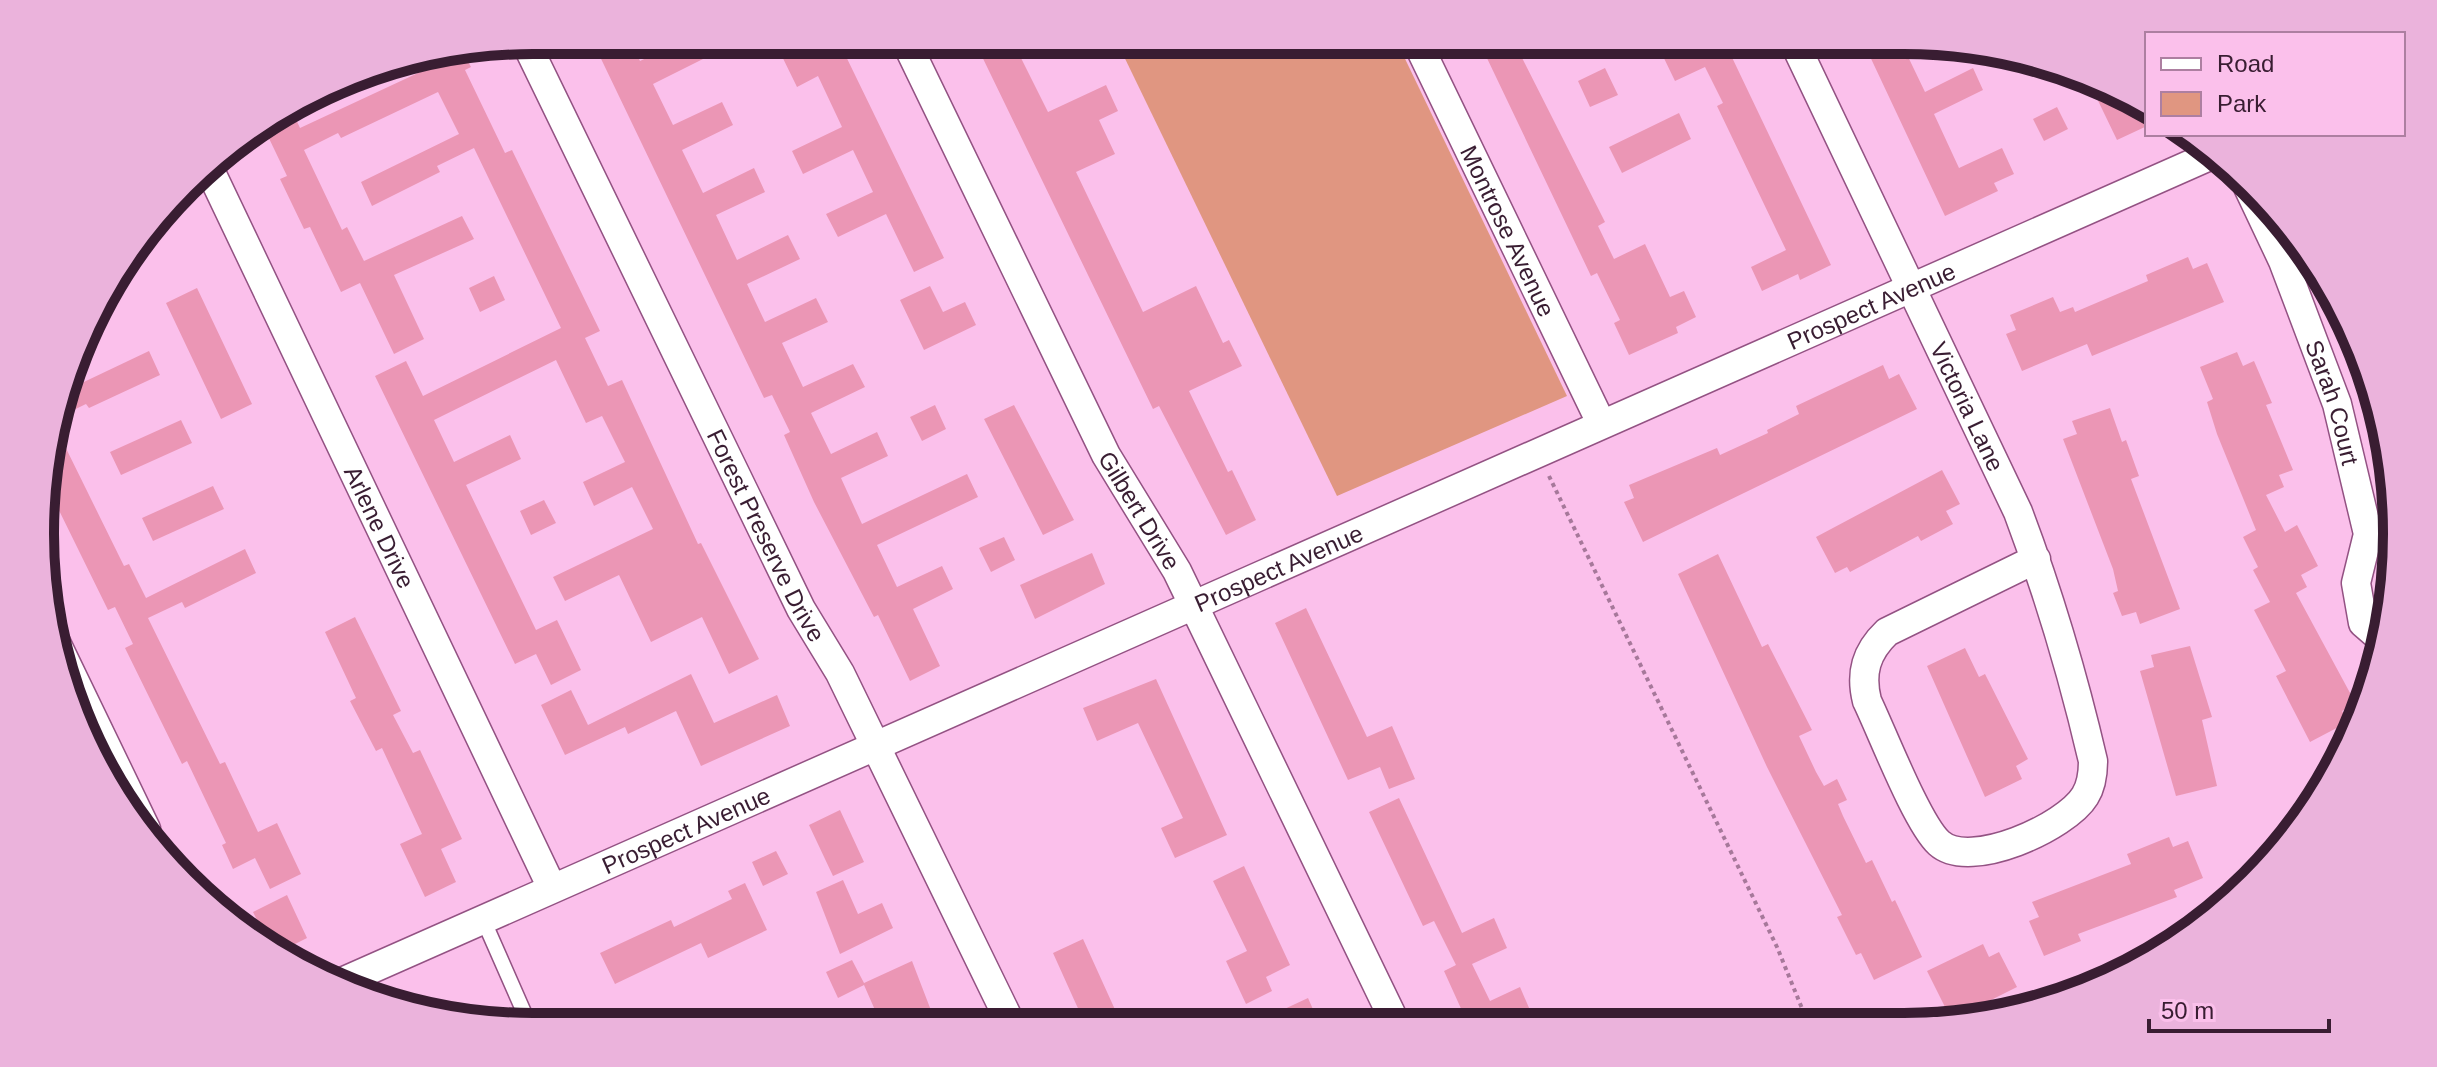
<svg xmlns="http://www.w3.org/2000/svg" width="2437" height="1067" font-family="Arial,sans-serif">
<rect width="100%" height="100%" fill="#fbc0eb"/>
<path fill="#e09681" d="M 1116,40 L 1396,40 L 1567,396 L 1337,496 Z"/>
<path fill="#eb96b5" d="M 592,40 L 630,40 L 640,61 L 684,40 L 741,40 L 653,84 L 673,125 L 722,102 L 733,125 L 682,150 L 703,193 L 754,168 L 765,192 L 716,215 L 737,260 L 788,235 L 800,259 L 747,284 L 765,322 L 816,298 L 828,322 L 782,343 L 803,387 L 853,364 L 865,387 L 811,413 L 831,454 L 877,432 L 888,456 L 841,478 L 862,524 L 967,474 L 978,497 L 877,545 L 897,587 L 942,566 L 953,589 L 913,609 L 940,666 L 910,681 L 878,615 L 874,617 L 814,502 L 784,435 L 790,432 L 772,395 L 764,398 Z
M 774,40 L 812,40 L 816,49 L 838,40 L 944,258 L 914,272 L 886,214 L 838,237 L 826,214 L 873,192 L 853,150 L 803,174 L 792,151 L 842,127 L 818,76 L 797,87 Z
M 974,40 L 1012,40 L 1048,112 L 1106,85 L 1118,111 L 1099,120 L 1115,154 L 1076,172 L 1143,312 L 1196,286 L 1223,343 L 1229,340 L 1242,366 L 1189,391 L 1228,472 L 1232,470 L 1256,520 L 1226,535 L 1159,406 L 1153,409 Z
M 1513,40 L 1605,222 L 1598,226 L 1614,259 L 1645,244 L 1670,297 L 1684,291 L 1696,317 L 1676,327 L 1678,333 L 1629,355 L 1614,323 L 1620,320 L 1597,273 L 1591,276 L 1485,54 Z
M 1680,40 L 1716,40 L 1722,52 L 1728,49 L 1831,265 L 1800,280 L 1798,274 L 1762,291 L 1751,267 L 1786,250 L 1717,106 L 1723,103 L 1705,67 L 1675,81 L 1660,50 Z
M 1881,40 L 1900,40 L 1925,92 L 1973,68 L 1983,90 L 1934,114 L 1959,168 L 2002,148 L 2014,174 L 1994,183 L 1998,191 L 1945,216 L 1866,48 Z
M 463,52 L 471,67 L 465,70 L 505,153 L 512,150 L 600,331 L 585,338 L 608,386 L 622,380 L 698,544 L 701,543 L 759,659 L 729,674 L 702,617 L 651,642 L 619,575 L 565,601 L 553,577 L 653,529 L 632,487 L 594,506 L 583,482 L 625,462 L 602,416 L 586,423 L 556,360 L 434,420 L 454,462 L 510,435 L 521,459 L 466,485 L 536,630 L 557,620 L 581,670 L 551,685 L 536,654 L 515,664 L 375,376 L 406,361 L 423,396 L 561,328 L 474,148 L 437,166 L 440,172 L 372,206 L 361,182 L 459,134 L 438,92 L 341,138 L 338,133 L 304,150 L 342,230 L 347,227 L 364,261 L 462,216 L 474,239 L 394,275 L 424,339 L 394,354 L 360,283 L 341,292 L 310,227 L 304,229 L 280,179 L 287,176 L 265,130 L 293,113 L 300,128 L 433,66 L 428,57 Z
M 1605,68 L 1618,95 L 1590,107 L 1578,81 Z
M 2089,82 L 2141,112 L 2147,126 L 2117,140 Z
M 2057,107 L 2068,129 L 2044,141 L 2033,119 Z
M 1679,113 L 1691,139 L 1622,173 L 1609,147 Z
M 2188,257 L 2193,269 L 2207,263 L 2224,302 L 2092,356 L 2087,344 L 2022,371 L 2006,334 L 2016,330 L 2010,315 L 2053,297 L 2060,312 L 2073,307 L 2075,312 L 2148,281 L 2146,275 Z
M 494,276 L 505,300 L 480,312 L 469,288 Z
M 930,286 L 943,312 L 965,302 L 976,325 L 924,350 L 900,300 Z
M 197,288 L 252,404 L 221,419 L 166,303 Z
M 149,351 L 160,375 L 89,408 L 86,404 L 57,418 L 67,390 Z
M 2237,352 L 2243,366 L 2254,361 L 2272,403 L 2266,405 L 2293,470 L 2279,475 L 2284,487 L 2266,495 L 2285,532 L 2297,525 L 2318,566 L 2301,575 L 2307,587 L 2296,593 L 2356,704 L 2342,711 L 2348,722 L 2310,742 L 2276,676 L 2286,671 L 2254,610 L 2270,602 L 2253,570 L 2258,567 L 2243,537 L 2256,530 L 2217,434 L 2207,402 L 2213,399 L 2200,367 Z
M 1883,365 L 1889,379 L 1899,374 L 1917,409 L 1643,542 L 1624,502 L 1634,498 L 1629,485 L 1717,448 L 1720,455 L 1768,433 L 1767,430 L 1799,414 L 1796,406 Z
M 935,405 L 946,429 L 922,441 L 910,417 Z
M 1014,405 L 1074,520 L 1043,535 L 984,419 Z
M 2110,408 L 2122,442 L 2126,440 L 2139,476 L 2131,479 L 2180,609 L 2140,624 L 2136,612 L 2122,616 L 2113,593 L 2118,591 L 2113,569 L 2063,439 L 2077,434 L 2072,421 Z
M 181,420 L 192,443 L 121,475 L 110,452 Z
M 54,424 L 124,566 L 129,564 L 146,598 L 245,549 L 256,573 L 185,608 L 182,602 L 148,618 L 220,764 L 225,762 L 258,832 L 277,823 L 301,874 L 270,889 L 255,858 L 233,869 L 222,845 L 226,843 L 187,761 L 182,764 L 125,648 L 133,644 L 115,607 L 108,610 L 49,490 L 49,438 Z
M 1942,470 L 1960,504 L 1946,511 L 1953,524 L 1921,541 L 1918,536 L 1850,572 L 1847,567 L 1835,573 L 1816,537 Z
M 213,486 L 224,509 L 153,541 L 142,518 Z
M 544,500 L 556,523 L 531,535 L 520,511 Z
M 1004,537 L 1015,560 L 991,572 L 979,548 Z
M 1092,553 L 1105,584 L 1035,619 L 1020,585 Z
M 1718,554 L 1762,647 L 1768,644 L 1812,730 L 1799,736 L 1816,772 L 1824,786 L 1837,779 L 1847,800 L 1838,804 L 1843,816 L 1866,863 L 1872,860 L 1892,902 L 1895,900 L 1922,957 L 1874,980 L 1861,953 L 1856,955 L 1837,917 L 1842,915 L 1767,767 L 1678,574 Z
M 1306,608 L 1367,737 L 1392,726 L 1415,779 L 1389,789 L 1380,767 L 1348,780 L 1275,623 Z
M 355,617 L 401,711 L 393,715 L 413,753 L 420,750 L 462,839 L 441,849 L 456,882 L 425,897 L 400,844 L 422,834 L 382,748 L 376,751 L 350,701 L 356,698 L 325,632 Z
M 2190,646 L 2212,717 L 2202,720 L 2217,786 L 2176,796 L 2140,671 L 2154,667 L 2151,655 Z
M 1965,648 L 1979,677 L 1985,674 L 2028,759 L 2016,766 L 2022,779 L 1985,797 L 1927,666 Z
M 691,674 L 714,723 L 777,695 L 790,726 L 701,766 L 676,711 L 628,734 L 625,727 L 565,755 L 541,705 L 571,690 L 588,725 Z
M 1156,679 L 1227,835 L 1175,858 L 1161,828 L 1183,818 L 1138,723 L 1097,741 L 1083,708 Z
M 1399,798 L 1462,933 L 1494,918 L 1507,948 L 1472,964 L 1490,1001 L 1520,987 L 1536,1024 L 1468,1024 L 1444,971 L 1456,965 L 1434,921 L 1423,926 L 1369,812 Z
M 840,810 L 864,862 L 833,876 L 809,825 Z
M 2169,837 L 2173,847 L 2188,841 L 2203,878 L 2174,890 L 2177,897 L 2078,934 L 2081,941 L 2044,956 L 2029,921 L 2039,917 L 2032,902 L 2131,864 L 2127,854 Z
M 776,851 L 788,874 L 763,886 L 752,862 Z
M 1244,866 L 1290,965 L 1266,977 L 1272,991 L 1246,1004 L 1226,961 L 1247,951 L 1213,881 Z
M 843,880 L 858,914 L 882,903 L 893,928 L 840,954 L 816,892 Z
M 745,883 L 767,930 L 708,958 L 701,943 L 615,984 L 600,953 L 671,920 L 674,927 L 732,899 L 728,891 Z
M 287,895 L 307,938 L 285,949 L 266,938 L 253,912 Z
M 1083,939 L 1122,1025 L 1086,1025 L 1076,1004 L 1053,953 Z
M 1983,944 L 1989,957 L 1999,952 L 2017,987 L 1985,1003 L 1988,1008 L 1953,1023 L 1927,971 Z
M 852,960 L 864,983 L 912,961 L 937,1026 L 882,1026 L 864,985 L 838,998 L 826,972 Z
M 1308,998 L 1320,1025 L 1250,1025 Z"/>
<g fill="none" stroke-linecap="round" stroke-linejoin="round">
<g stroke="#935283" stroke-width="17">
<path id="service" d="M 483,919 L 530,1026"/>
</g>
<g stroke="#935283" stroke-width="31">
<g id="minor">
<path id="s1" d="M 905,40 L 1106,455 L 1177,571 L 1396,1024"/>
<path id="s2" d="M 1416,40 L 1601,423"/>
<path id="s3" d="M 1793,40 L 2018,512 C 2049,594 2073,675 2093,761 C 2093,773 2092,785 2085,796 C 2066,827 1970,871 1939,843 C 1917,823 1882,732 1867,701 C 1860,673 1866,652 1887,632 L 2036,559"/>
<path id="s4" d="M 525,41 L 801,609 L 840,673 L 1012,1026"/>
<path id="s5" d="M 207,164 L 552,888"/>
<path id="s6" d="M 2248,187 L 2283,261 L 2337,404 L 2368,534 L 2356,583 L 2363,623 L 2378,636"/>
<path d="M 49,628 L 146,829"/>
<path id="s7" d="M 342,982 L 2214,154"/>
</g>
</g>
<path stroke="#a6789a" stroke-width="4" stroke-dasharray="4 4" stroke-linecap="butt" d="M 1549,476 L 1777,947 L 1808,1023"/>
<use href="#service" stroke="#fff" stroke-width="14"/>
<use href="#minor" stroke="#fff" stroke-width="28"/>
</g>
<g text-anchor="middle" dominant-baseline="central" stroke-width="8" stroke-linejoin="round" paint-order="stroke">
<g font-size="24" fill="#391d32" stroke="#fbc0eb">
<text stroke="none"><textPath href="#s2" startOffset="212">Montrose Avenue</textPath></text>
<text stroke="none"><textPath href="#s7" startOffset="1672">Prospect Avenue</textPath></text>
<text stroke="none"><textPath href="#s6" startOffset="232">Sarah Court</textPath></text>
<text stroke="none"><textPath href="#s3" startOffset="406">Victoria Lane</textPath></text>
<text stroke="none"><textPath href="#s1" startOffset="526">Gilbert Drive</textPath></text>
<text stroke="none"><textPath href="#s5" startOffset="402">Arlene Drive</textPath></text>
<text stroke="none"><textPath href="#s4" startOffset="550">Forest Preserve Drive</textPath></text>
<text stroke="none"><textPath href="#s7" startOffset="1024">Prospect Avenue</textPath></text>
<text stroke="none"><textPath href="#s7" startOffset="376">Prospect Avenue</textPath></text>
</g>
</g>
<path d="M0 0H2437V1067H0ZM533 54H1904A479 479 0 0 1 2383 533V534A479 479 0 0 1 1904 1013H533A479 479 0 0 1 54 534V533A479 479 0 0 1 533 54Z" fill="#ebb3dc" fill-rule="evenodd"/>
<path fill="none" stroke="#391d32" stroke-width="10" d="M533 54H1904A479 479 0 0 1 2383 533V534A479 479 0 0 1 1904 1013H533A479 479 0 0 1 54 534V533A479 479 0 0 1 533 54Z"/>
<rect x="2145" y="32" width="260" height="104" fill="#fbc0eb" stroke="#ad7fa1" stroke-width="2"/>
<rect x="2161" y="58" width="40" height="12" fill="#ffffff" stroke="#ad7fa1" stroke-width="2"/>
<text x="2217" y="72" font-size="24" fill="#391d32">Road</text>
<rect x="2161" y="92" width="40" height="24" fill="#e09681" stroke="#ad7fa1" stroke-width="2"/>
<text x="2217" y="112" font-size="24" fill="#391d32">Park</text>
<path d="M2149 1019v12h180v-12" fill="none" stroke="#391d32" stroke-width="4"/>
<text x="2161" y="1019" font-size="24" fill="#391d32" stroke="#fbc0eb" stroke-width="6" paint-order="stroke">50 m</text>
</svg>
